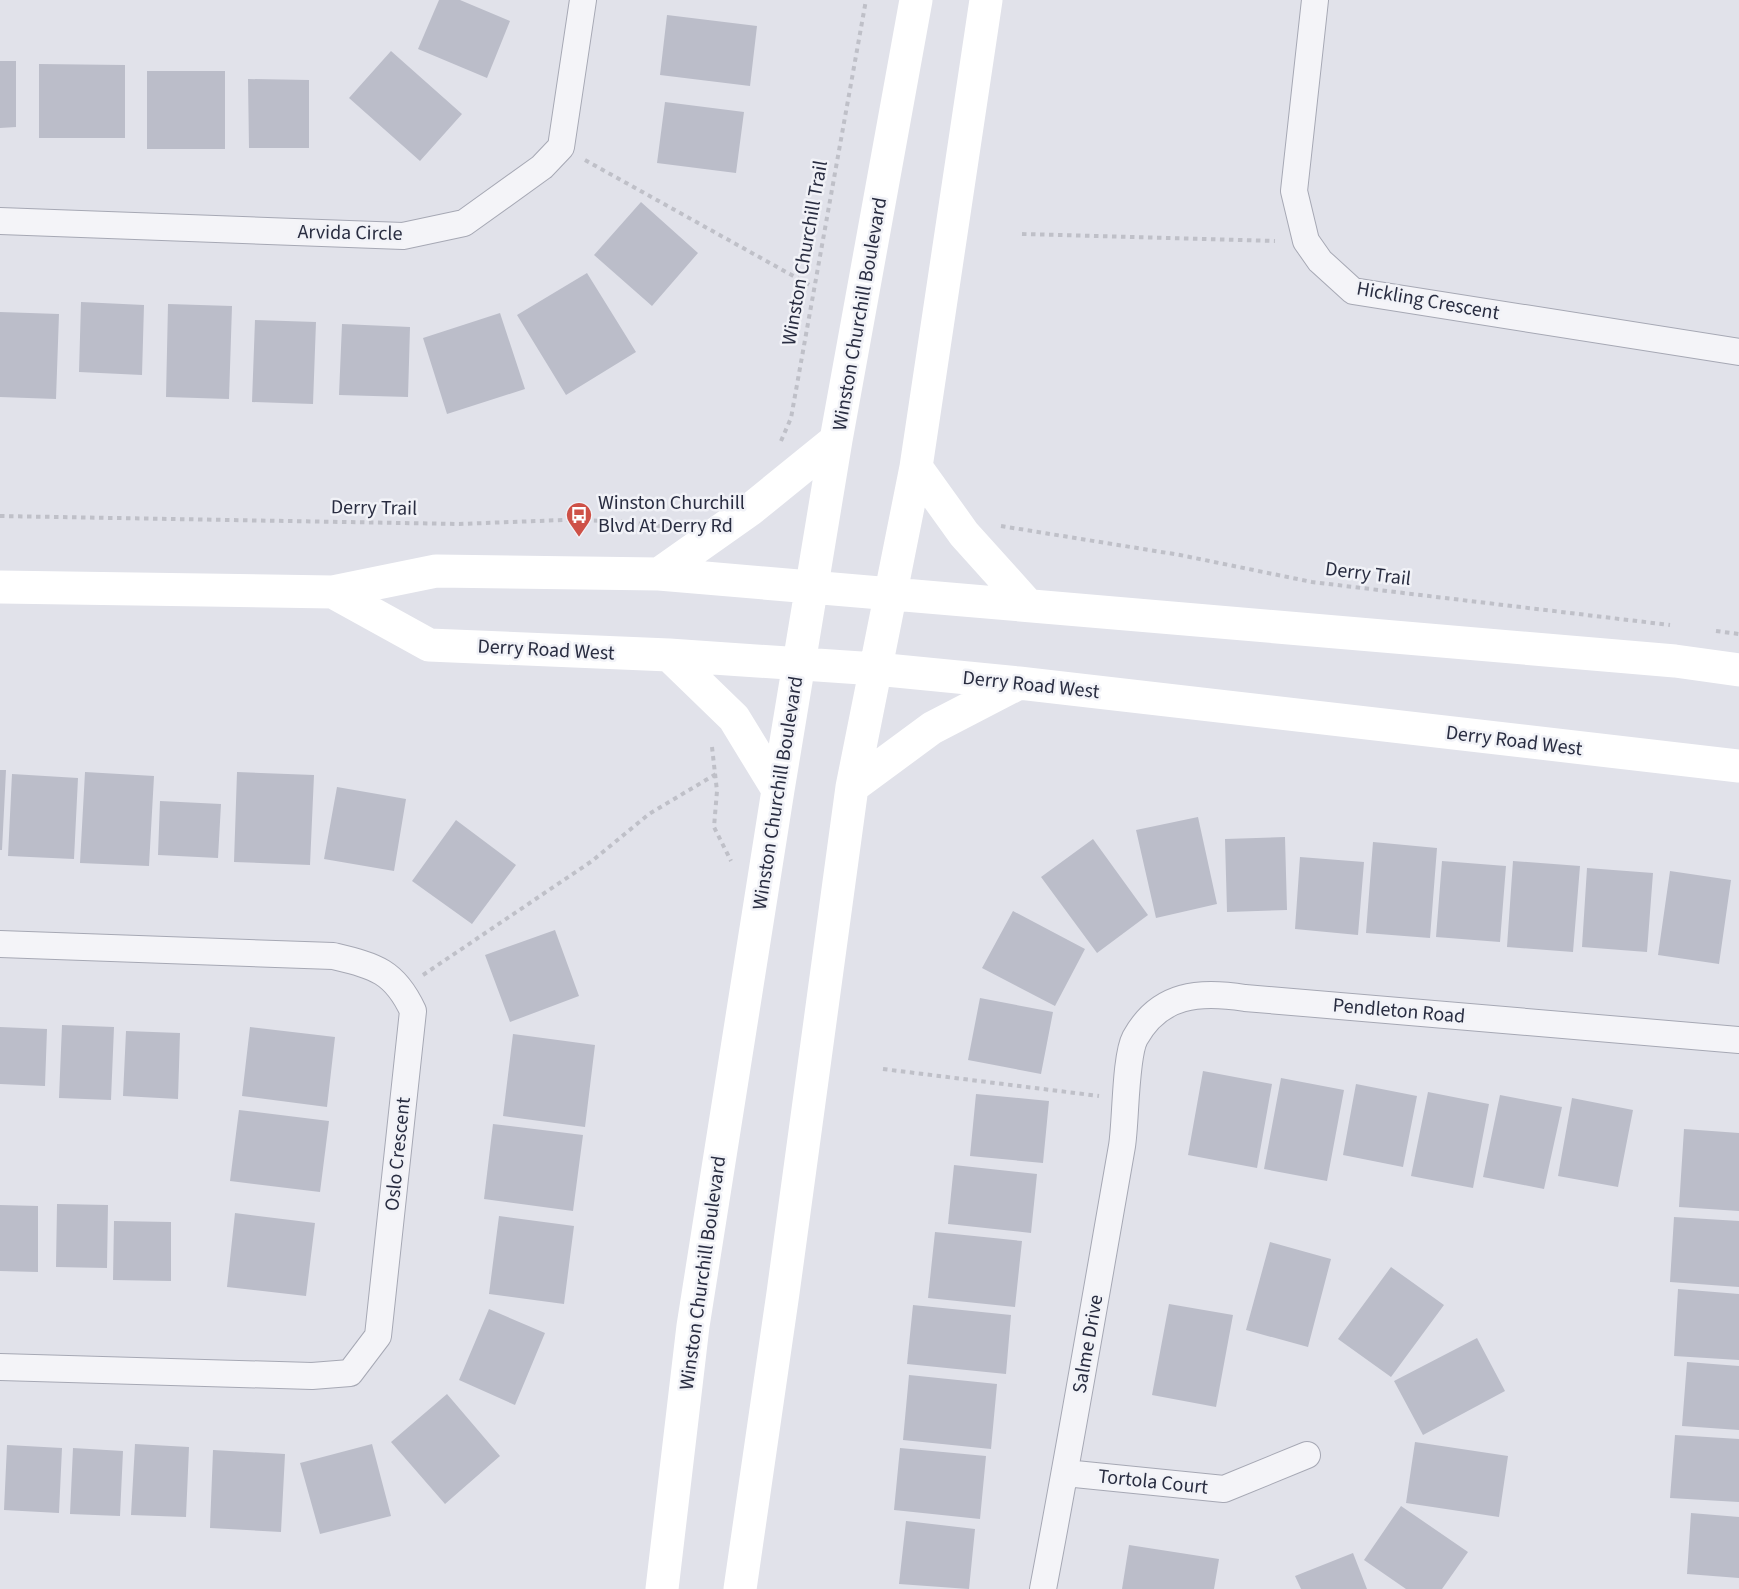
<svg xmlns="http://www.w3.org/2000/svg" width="1739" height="1589" font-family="'Source Sans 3',sans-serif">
<rect width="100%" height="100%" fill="#e1e2ea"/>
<path fill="#bbbdc9" d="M439,0H460L510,21L487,78L418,49Z
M667,15L757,26L750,86L660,75Z
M391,51L462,114L420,161L349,98Z
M0,61H16V127L0,128Z
M39,64L125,65V138H39Z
M147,71H225V149H147Z
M248,79L309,80V148H249Z
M665,102L744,112L736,173L657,163Z
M641,202L698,253L652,306L594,255Z
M587,273L636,352L566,395L517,315Z
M81,302L144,305L142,375L79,372Z
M168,304L232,306L229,399L166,397Z
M0,312L59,314L56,399L0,397Z
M500,313L525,389L447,414L423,338Z
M255,320L316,322L313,404L252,402Z
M342,324L410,327L408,397L339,395Z
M0,770H6L2,850H0Z
M85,772L154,776L149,866L80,863Z
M237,772L314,775L310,865L234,862Z
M12,774L78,778L74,859L8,856Z
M337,787L406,799L394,871L324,859Z
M160,801L221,804L218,858L158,855Z
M1198,817L1217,904L1156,918L1136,830Z
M456,820L516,865L472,924L412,881Z
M1285,837L1287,910L1227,912L1225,839Z
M1093,839L1148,915L1097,953L1041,877Z
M1373,842L1437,848L1430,938L1366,933Z
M1300,857L1364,862L1358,935L1295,929Z
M1442,861L1506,866L1500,942L1436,937Z
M1513,861L1580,866L1573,952L1507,947Z
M1587,868L1653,873L1647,952L1582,947Z
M1670,871L1731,880L1719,964L1658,955Z
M1013,911L1085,949L1055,1006L982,968Z
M555,930L579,996L510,1022L485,955Z
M980,998L1053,1012L1041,1074L968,1060Z
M62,1025L114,1027L111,1100L59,1098Z
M0,1027L47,1029L45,1086L0,1084Z
M250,1027L335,1037L327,1107L242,1096Z
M126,1031L180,1033L178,1099L123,1096Z
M513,1034L595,1045L585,1127L503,1116Z
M1203,1071L1272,1084L1257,1168L1188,1155Z
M1281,1078L1344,1090L1327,1181L1264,1169Z
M1356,1084L1417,1096L1403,1167L1343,1155Z
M1428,1092L1489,1104L1473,1188L1411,1176Z
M976,1094L1049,1101L1043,1163L970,1156Z
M1500,1095L1562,1107L1544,1189L1483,1177Z
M1572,1098L1633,1110L1618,1187L1558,1176Z
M239,1110L329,1121L320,1192L230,1181Z
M493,1124L583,1135L573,1211L484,1199Z
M1684,1129L1739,1133V1211L1679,1207Z
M954,1165L1037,1174L1031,1233L948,1224Z
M57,1204L108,1205L107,1268L56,1267Z
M0,1205L38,1206V1272L0,1271Z
M235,1213L315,1223L306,1296L227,1287Z
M499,1216L574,1226L564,1304L489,1294Z
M1674,1217L1739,1221V1287L1670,1282Z
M114,1221L171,1222V1281L113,1280Z
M935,1232L1022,1241L1015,1307L928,1298Z
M1270,1242L1331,1259L1308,1347L1246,1330Z
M1391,1267L1444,1305L1391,1377L1338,1339Z
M1678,1289L1739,1294V1360L1674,1356Z
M1169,1304L1233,1315L1216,1407L1152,1395Z
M913,1305L1011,1315L1006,1374L907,1364Z
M489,1309L545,1333L515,1405L459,1380Z
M1477,1338L1505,1391L1423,1435L1394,1381Z
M1687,1362L1739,1366V1430L1682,1426Z
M909,1375L997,1384L991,1449L903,1440Z
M447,1394L500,1456L445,1504L391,1442Z
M1675,1435L1739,1439V1502L1670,1498Z
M1415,1442L1508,1456L1499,1517L1406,1503Z
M135,1444L189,1447L186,1517L131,1515Z
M372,1444L391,1516L320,1534L300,1463Z
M7,1445L62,1448L59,1513L4,1510Z
M73,1448L123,1451L120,1516L70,1514Z
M900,1448L986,1456L980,1519L894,1510Z
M213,1450L285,1454L281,1532L210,1528Z
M1401,1506L1468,1552L1442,1589H1406L1364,1560Z
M1691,1513L1739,1517V1578L1687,1574Z
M906,1521L975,1529L969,1589L899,1584Z
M1129,1545L1219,1559L1214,1589H1122Z
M1353,1553L1367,1589H1301L1295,1576Z"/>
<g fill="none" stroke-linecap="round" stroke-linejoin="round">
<g stroke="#a6a8b4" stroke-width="28">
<path id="minor" d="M1315,0L1294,191L1306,241L1320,261L1353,291L1739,352
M0,221L403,236L464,223L542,167L561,147L583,0
M0,944L333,956C374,966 394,970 413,1011L378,1336L350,1373L312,1376L0,1367
M1065,1473L1224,1489L1307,1455
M1043,1589C1071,1442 1096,1294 1122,1146C1126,1121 1125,1057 1135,1038C1160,993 1200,991 1245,998L1739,1040"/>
</g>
<path stroke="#bfc0c8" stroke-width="4" stroke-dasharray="4.5 4.5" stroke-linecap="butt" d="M585,160L813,287
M1022,234L1275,241
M781,441L791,418L866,0
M0,516L459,524L563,520L618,521L668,527
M1001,526L1180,555L1312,582L1670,625
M1716,631L1739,634
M712,747L717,791L714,827L731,861
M423,975L592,861L649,814L716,774
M883,1069L1099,1096"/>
<use href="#minor" stroke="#f4f4f8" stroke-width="26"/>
<path stroke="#fff" stroke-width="33" d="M916,467L964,534L1027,604
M659,574L751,509L836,440
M0,587L333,592L436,571L659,574L1675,661L1739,670
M333,592L429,645L669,655L876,669L1019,683L1739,766
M669,655L734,718L778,790
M852,787L932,728L1019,683
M662,1589L693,1326L778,790L836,440L916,0
M740,1589L783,1293L852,787L916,467L986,0"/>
</g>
<defs>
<g id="bus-pin" transform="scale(1.35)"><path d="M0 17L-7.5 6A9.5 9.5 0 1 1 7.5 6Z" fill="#ce5147" stroke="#f1f2f7"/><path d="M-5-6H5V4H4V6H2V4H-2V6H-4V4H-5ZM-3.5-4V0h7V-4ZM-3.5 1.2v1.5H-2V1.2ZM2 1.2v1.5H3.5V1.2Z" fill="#fff"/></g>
</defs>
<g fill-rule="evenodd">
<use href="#bus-pin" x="579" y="515"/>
</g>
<g text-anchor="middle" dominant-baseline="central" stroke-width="5" stroke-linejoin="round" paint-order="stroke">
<g font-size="20" fill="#292d41" stroke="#f1f2f7">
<text transform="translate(350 233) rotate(1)">Arvida Circle</text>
<text transform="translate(805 253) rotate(-80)">Winston Churchill Trail</text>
<text transform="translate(1428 301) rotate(10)">Hickling Crescent</text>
<text transform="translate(860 314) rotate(-80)">Winston Churchill Boulevard</text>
<text transform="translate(374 508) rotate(1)">Derry Trail</text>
<text transform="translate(1368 574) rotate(7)">Derry Trail</text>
<text transform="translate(546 650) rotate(3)">Derry Road West</text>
<text transform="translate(1031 685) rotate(6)">Derry Road West</text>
<text transform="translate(1514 741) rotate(7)">Derry Road West</text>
<text transform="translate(778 793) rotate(-81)">Winston Churchill Boulevard</text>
<text transform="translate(1399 1011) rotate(5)">Pendleton Road</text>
<text transform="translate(398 1154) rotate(-84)">Oslo Crescent</text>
<text transform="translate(703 1273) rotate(-82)">Winston Churchill Boulevard</text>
<text transform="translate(1088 1344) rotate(-80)">Salme Drive</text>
<text transform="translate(1153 1482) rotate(6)">Tortola Court</text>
</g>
<g font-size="20" fill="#292d41" stroke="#f1f2f7" text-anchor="start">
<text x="598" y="503">Winston Churchill<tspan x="598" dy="23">Blvd At Derry Rd</tspan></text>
</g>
</g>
</svg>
